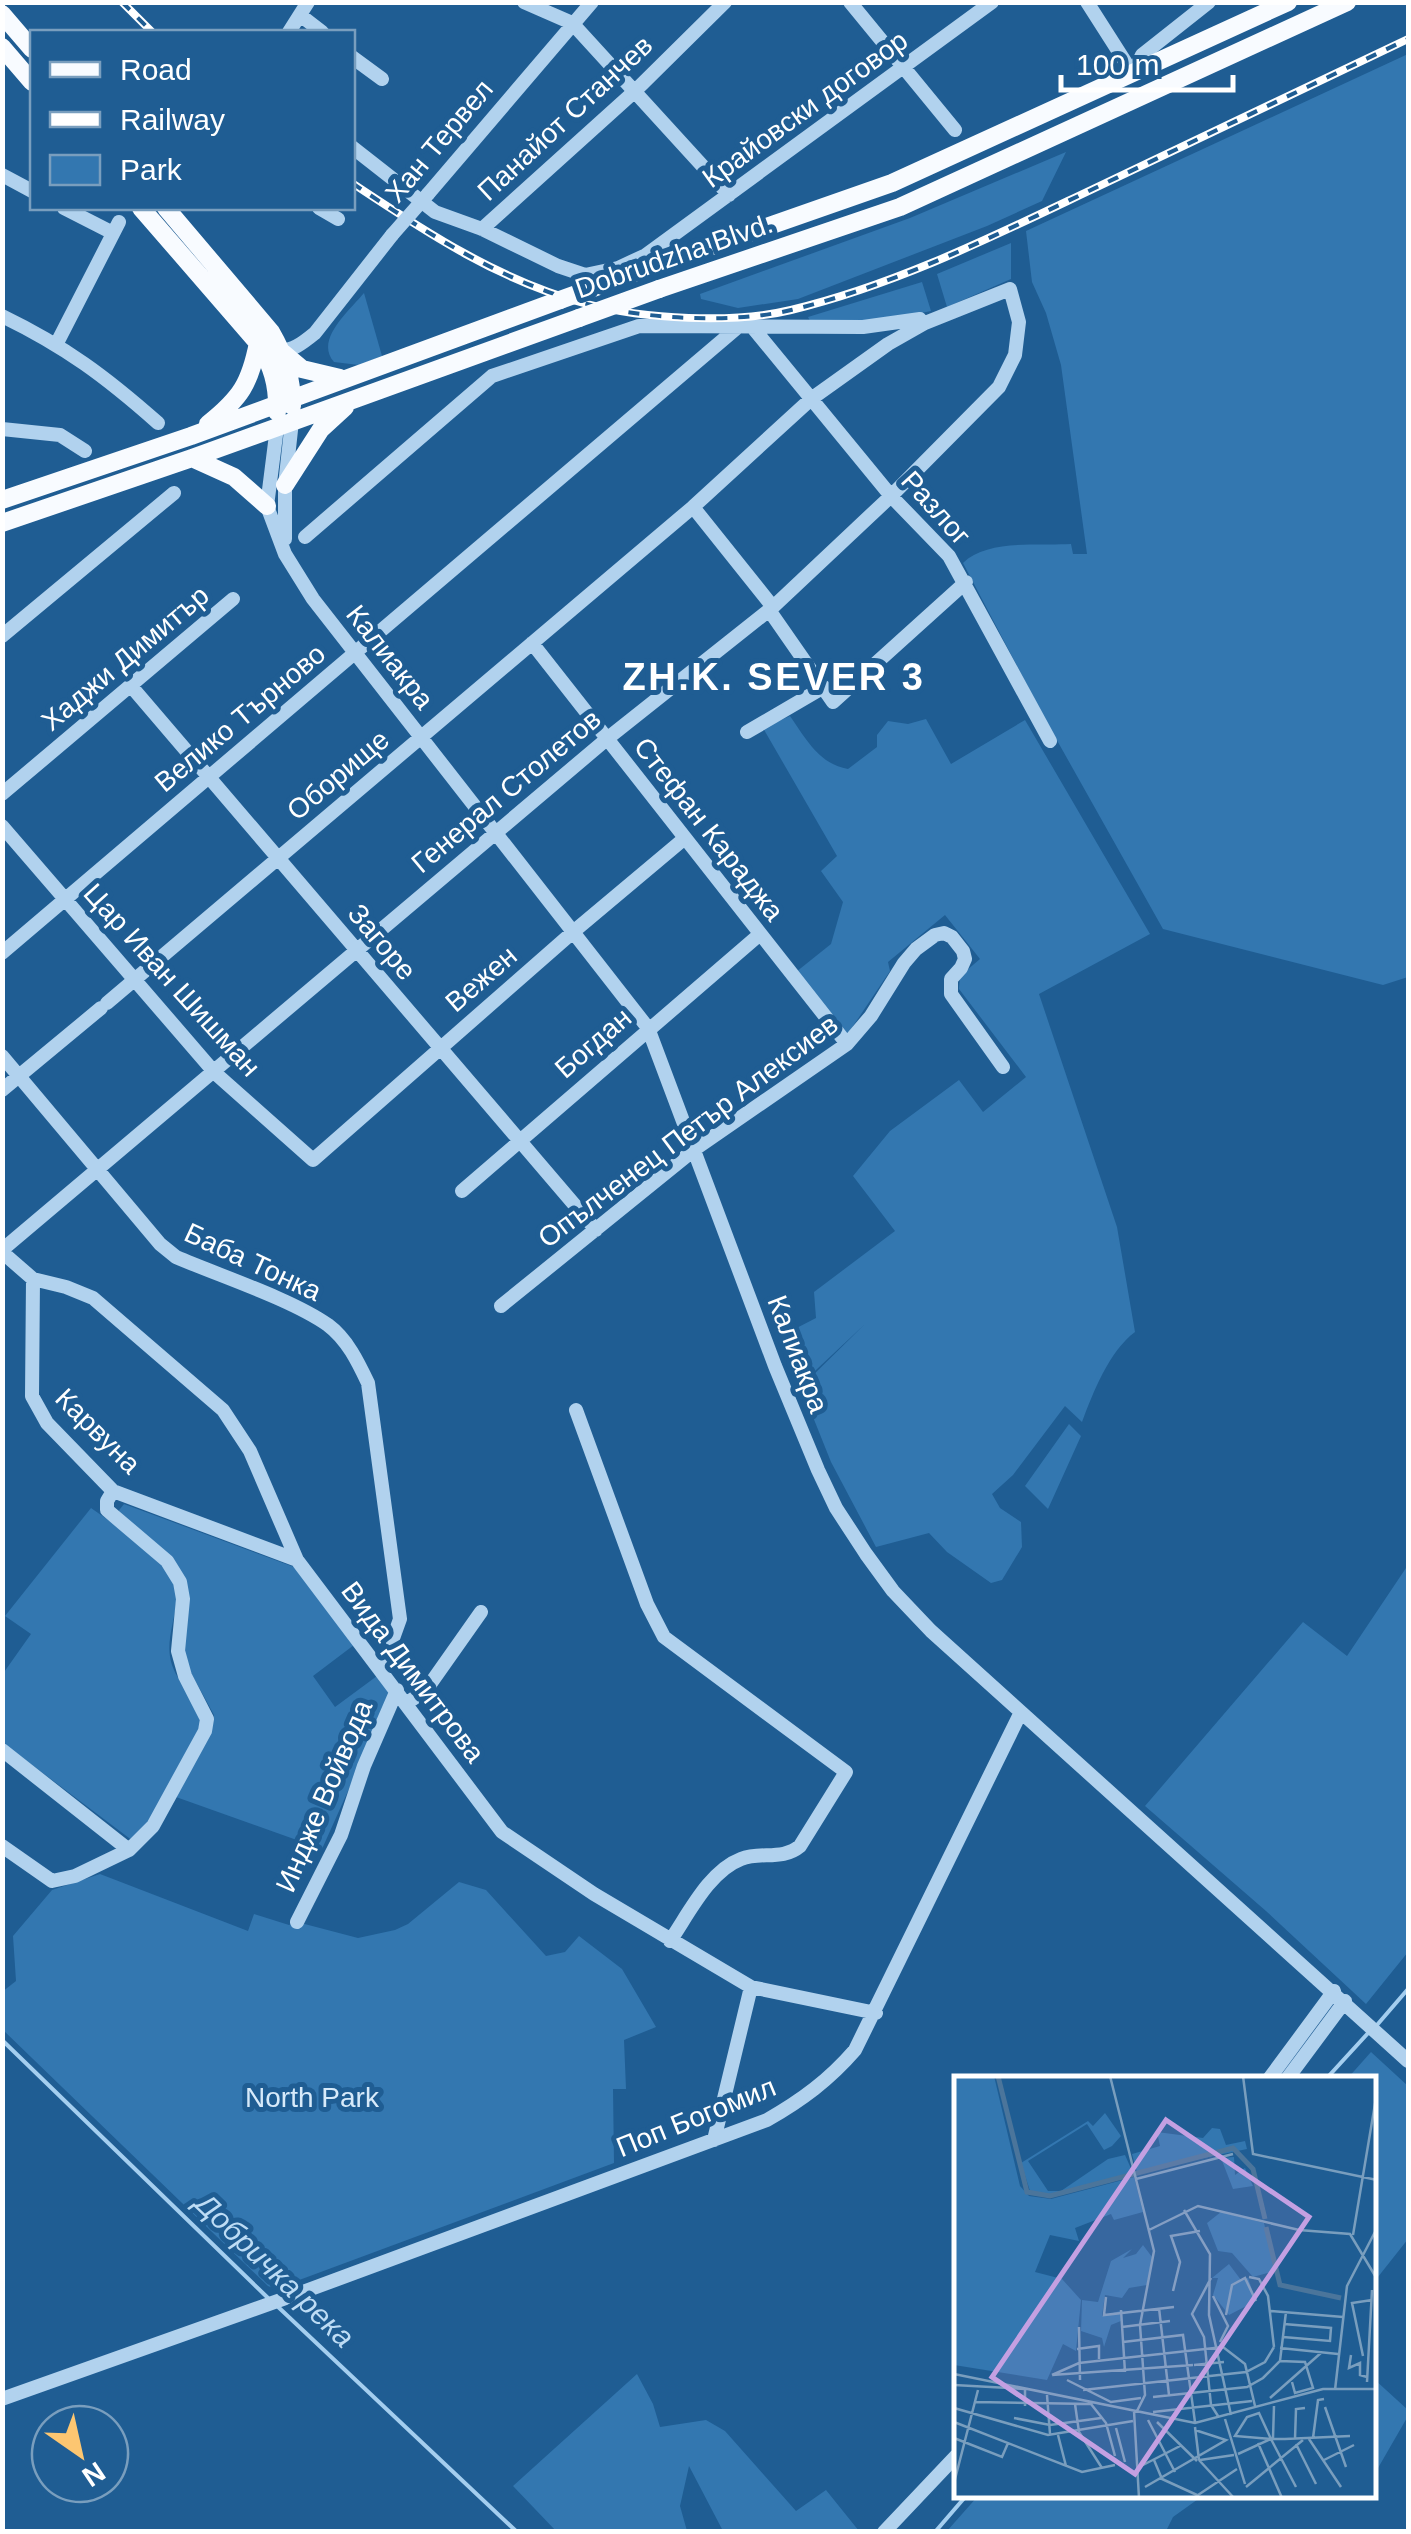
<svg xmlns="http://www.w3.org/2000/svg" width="1411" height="2534" font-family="Helvetica,sans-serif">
<rect width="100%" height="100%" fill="#1f5d93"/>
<path fill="#3377b0" d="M1408,54V977L1383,985L1163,929L1045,719L963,563C987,539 1039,546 1071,544L1073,554H1087L1061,365L1046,313L1032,282L1026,231Z
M1066,152L1042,201L987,226L798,299L738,308L701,299L700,294L910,218Z
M1011,243V279L947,307L937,274Z
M922,282L931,311L887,320L811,323L808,317Z
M364,293L382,356L359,365L334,362C314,340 350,310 364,293Z
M790,716C806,739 819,764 848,769L877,747V735L888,721L908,724L926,719L951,764L1025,720L1150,934L1039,994L1117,1227L1135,1332C1109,1351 1093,1393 1082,1422L1065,1406L1013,1475L992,1494L1000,1508L1021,1522L1022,1547L1002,1580L991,1583L947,1552L929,1533L876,1547L831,1462L801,1387L865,1324L800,1385L783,1335L816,1318L814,1292L895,1231L853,1176L890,1131L959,1080L983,1112L1026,1077L959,989L960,976L980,959L945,915L888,962L890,971L849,1032L845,1034L796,972L831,944L843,902L821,871L837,856L763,728Z
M1069,1424L1081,1436L1048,1509L1025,1486Z
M124,1504L294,1567L354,1645L313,1676L335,1707L377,1676L391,1695L322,1849L176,1797L213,1725L214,1715L184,1660V1577L116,1514Z
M91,1508C122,1531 180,1558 176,1603C174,1624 165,1644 172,1665C180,1688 202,1702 200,1728L143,1832L133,1841L3,1743L2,1675L31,1634L5,1616Z
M1408,1565V1952L1366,2004L1266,1911L1145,1806L1303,1622L1347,1656Z
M100,1874L248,1931L254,1914L289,1925L297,1922L358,1938L395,1930L408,1924L459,1882L486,1890L546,1956L565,1952L579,1936L622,1969L656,2027L624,2040L626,2089H613L614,2163L275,2289L268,2286L3,2030L2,1992L16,1981L13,1936L52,1890Z
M1371,2052L1408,2086V2239L1374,2282V2079H1347Z
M637,2374L653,2404L660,2427L706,2420L725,2431L796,2511L826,2490L859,2531H723L689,2466L680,2506L687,2531H556L513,2486Z
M1374,2379L1408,2410V2416L1374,2475Z
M978,2496H1201V2497L1173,2517L1166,2531H947Z"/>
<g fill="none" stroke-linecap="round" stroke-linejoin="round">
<path stroke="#a4ceef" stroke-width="4" d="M1377,2025L1408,1989
M2,2040L268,2298
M1326,2079L1370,2031
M275,2304L517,2532
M935,2532L966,2496"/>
<path stroke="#b1d2ee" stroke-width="14" d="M524,2L572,23L729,195
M850,2L955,130
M1087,2L1133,74
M300,15L322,32
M289,32L308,2
M352,57L382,79
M1133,74L1142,55L1209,2
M352,147L435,212L482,229L558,266L585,275L618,268L646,255L992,2
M2,175L32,191
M428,194L592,2
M64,208L113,233
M319,208L338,219
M482,229L635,91L725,2
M2,316C66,347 106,377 158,423
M754,329L891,496L949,556L1050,741
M57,343L119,222
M276,350C291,353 304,342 315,333L392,235
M277,427L267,506L285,554L313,599L648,1028L775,1366L818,1470L836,1508L866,1554L893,1591L931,1631L1408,2061
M2,429L60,435L85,451
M693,507L773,607
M305,537L492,376L639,326L863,327L920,319
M285,539V485L292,421
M769,610L833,702L966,582
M2,636L174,493
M532,643L847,1044
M131,686L596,1230
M747,732L824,687
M2,794L233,599
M2,826L215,1073L313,1160L573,932L685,838
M2,953L738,327
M2,1056L160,1244L176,1257C220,1276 291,1299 328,1325C347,1339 358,1362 368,1383L400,1619L382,1669
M2,1090L101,1008
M462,1191L759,935
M2,1250L608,738L773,607L891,496L999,387L1015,355L1019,322L1010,289L925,323L888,344L811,399L693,507L107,1003
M2,1252L33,1279L66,1287L93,1298L223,1410L250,1451L297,1560L502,1832L594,1894L751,1987L876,2013
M33,1279L32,1396L47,1423L113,1491L297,1560
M501,1306L695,1149L847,1044L871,1016L904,963L916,949L935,935L944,933L952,937L963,951L965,959L961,968L951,979V994L1003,1067
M576,1410L647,1604L664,1637L846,1772L800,1846C782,1861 761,1851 741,1859C709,1871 688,1915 670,1941
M407,1703L426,1690L481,1612
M2,1750L129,1850L153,1826L205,1731L207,1719L185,1676L178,1651L183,1599L180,1582L167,1561L107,1510V1501L113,1491
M2,1846L52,1881L75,1876L129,1850
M297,1922L341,1835L364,1766L397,1690
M1269,2079L1334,1991
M1287,2079L1345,2001
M714,2140L751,1987
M2,2399L300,2293L767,2120C802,2100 829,2080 855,2050L1020,1714
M884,2532L956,2456"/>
<path stroke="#f8fbff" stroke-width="18" d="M2,14L32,49
M2,47L32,82
M141,208L258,343C272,365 278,385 277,412
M166,208L271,332C285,356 292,378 292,406
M643,270L892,183L1288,2
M659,289L900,207L1347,2
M283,353L302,369L340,378
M208,424C241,398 250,383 258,343
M192,458L234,477L267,506
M285,485L321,429L345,407
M2,500L191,436L560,300
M2,523L192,458L579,318"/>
<g stroke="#fff" stroke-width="8">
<path id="rail" d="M122,2L152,32
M352,183C427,233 500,281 587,304C644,319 733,324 791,310C896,285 996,235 1093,189C1198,139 1303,89 1408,39"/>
</g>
<use href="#rail" stroke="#1f5d93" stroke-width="4" stroke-dasharray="11" stroke-linecap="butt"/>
<path stroke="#b1d2ee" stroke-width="14" d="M392,235L428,194"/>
<path stroke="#f8fbff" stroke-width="18" d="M560,300L643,270
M579,318L659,289"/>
</g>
<g text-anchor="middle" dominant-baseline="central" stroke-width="10" stroke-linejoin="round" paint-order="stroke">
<g font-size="28" fill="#fff" stroke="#1f5d93">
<text transform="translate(805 109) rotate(-36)">Крайовски договор</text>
<text transform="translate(565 118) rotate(-43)">Панайот Станчев</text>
<text transform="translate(439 141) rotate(-50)">Хан Тервел</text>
<text transform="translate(674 256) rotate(-19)">Dobrudzha Blvd.</text>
<text transform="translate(936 508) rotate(48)">Разлог</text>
<text transform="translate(390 657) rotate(52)">Калиакра</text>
<text transform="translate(125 658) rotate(-40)">Хаджи Димитър</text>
<text transform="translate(240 718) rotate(-40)">Велико Търново</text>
<text transform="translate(338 775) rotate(-40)">Оборище</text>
<text transform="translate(506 791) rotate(-40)">Генерал Столетов</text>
<text transform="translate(709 829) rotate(52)">Стефан Караджа</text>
<text transform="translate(382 942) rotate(50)">Загоре</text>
<text transform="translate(481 979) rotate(-41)">Вежен</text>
<text transform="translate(172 980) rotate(48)">Цар Иван Шишман</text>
<text transform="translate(593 1043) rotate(-41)">Богдан</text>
<text transform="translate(688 1131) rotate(-37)">Опълченец Петър Алексиев</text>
<text transform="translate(253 1262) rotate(25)">Баба Тонка</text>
<text transform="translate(798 1354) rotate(69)">Калиакра</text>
<text transform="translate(98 1431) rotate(45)">Карвуна</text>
<text transform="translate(413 1672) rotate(53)">Вида Димитрова</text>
<text transform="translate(324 1796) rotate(-67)">Индже Войвода</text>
<text transform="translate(696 2117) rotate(-22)">Поп Богомил</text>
</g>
<g font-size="28" fill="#d7eafa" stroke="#1f5d93">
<text x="312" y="2097">North Park</text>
</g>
<g font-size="30" font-style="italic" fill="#bddcf5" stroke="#1f5d93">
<text transform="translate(275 2270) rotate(44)">Добричка река</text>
</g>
<g font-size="38" font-weight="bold" letter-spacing="2.5" fill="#fff" stroke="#1f5d93">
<text x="774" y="677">ZH.K. SEVER 3</text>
</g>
</g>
<g transform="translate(954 2076)">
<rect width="422" height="422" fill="#1f5d93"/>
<path d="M0,0H40L66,110L75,120L97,123L180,101L189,136L160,144L157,138L121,152L125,165L96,159L81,196L108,203L127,224L122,275L109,268L93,304L0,289ZM151,37L167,60L158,70L150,74L133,48L74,85L94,115H107L154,83L171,79L179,97L95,119L76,115L67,87L134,45L139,50ZM258,52L266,53L272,69L291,65L293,73L183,96L178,78L206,70L203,56L249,62ZM280,81L281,99L291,92L299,110L279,113L267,82ZM267,136L310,147L321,195L299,201L278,177L264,175L253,147ZM189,169L198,181L193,209L175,212L168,222L151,219L148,240L166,235L167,245L157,249L150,271L148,262L127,255L128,224L144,226L157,185L178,173L169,182L182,178ZM275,188L287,204L294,202L302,225L275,239L259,219L264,202H258Z" fill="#3377b0"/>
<path fill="none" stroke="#4b759b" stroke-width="5" d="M44,0L73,116L96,120L279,72L299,93L311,143M312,151L326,209L387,222"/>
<path fill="none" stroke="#799ebe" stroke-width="2.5" d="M156,0L200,175L186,249L191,319L183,335M289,0L299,78L423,104M182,103L279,78M230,134L256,178L255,239L277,339M195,154L244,130L345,154L396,158L423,203M399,159L423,16M295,201L305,203L314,220L320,271M257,202L238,238L250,261L257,329L264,340M219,215L226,186L217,160L246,155M259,220L274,250L266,266M152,221L150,239L220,231M205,232L215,319M167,234L171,296M317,235L389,241M272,239L278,209L291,202L302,225M125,251L126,304M168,251L216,245M329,261L376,265L377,252L330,248M169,266L229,259L241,346M326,272L384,278M123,273L145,270V283M397,279L395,292L406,287V299L413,301M409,280L398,227L418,224M326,285L351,286L359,312L341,317L338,306M240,289L270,286M0,298L241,347L369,313H423M98,299L125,287L269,271L291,288L301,330M98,299L239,289M113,304L157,326L187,322M413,306L418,214M0,309L71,313V330M129,314L292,296L311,286L320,271M381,314L393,210L423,152M93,319L96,358M199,321L293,311L309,302L326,285L332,236M316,322L368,276M21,326L137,328L152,347L161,380M121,328L125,356L148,392M371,331L392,391M0,332L94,359L179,345M180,335L185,422M199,336L298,325M60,342L96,349L147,342M271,343L291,408M194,344L221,396M0,346L128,396L161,389M203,346L243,385M241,351L245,384M162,352L171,386M104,359L112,390M0,362L48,381L54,367M359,362L364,324L370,323M341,363L342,333L351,332M355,363L387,411M304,367L328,422M342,368L362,408M284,378L319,362L320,330M200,384L208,403L243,419M245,384L280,422M246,384L280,379M370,384L400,369M189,389L228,369M0,407L24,314M191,411L272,364L241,354M292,411L349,364M342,411L318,365L317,363L305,337L293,341L281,360L317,363H331L396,360M241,421L283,393"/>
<path fill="#c4a0e2" fill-opacity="0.15" stroke="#c4a0e2" stroke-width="5" d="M212,44L355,141L181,398L38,301Z"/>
<rect width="422" height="422" fill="none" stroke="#fff" stroke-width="5"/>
</g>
<rect width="1411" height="2534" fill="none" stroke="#ffffff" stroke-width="10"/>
<rect x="30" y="30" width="325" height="180" fill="#1f5d93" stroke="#799ebe" stroke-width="2.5"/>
<rect x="50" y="62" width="50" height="15" fill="#f8fbff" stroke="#799ebe" stroke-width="2.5"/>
<text x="120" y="80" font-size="30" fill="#ffffff">Road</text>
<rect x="50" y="112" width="50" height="15" fill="#ffffff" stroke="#799ebe" stroke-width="2.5"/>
<text x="120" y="130" font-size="30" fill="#ffffff">Railway</text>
<rect x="50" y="155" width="50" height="30" fill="#3377b0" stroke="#799ebe" stroke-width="2.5"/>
<text x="120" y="180" font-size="30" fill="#ffffff">Park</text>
<g transform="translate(80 2454) rotate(146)"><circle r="48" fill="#1f5d93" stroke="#799ebe" stroke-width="2.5"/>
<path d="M0-8L18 38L0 25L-18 38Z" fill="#fcc671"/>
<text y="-15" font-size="28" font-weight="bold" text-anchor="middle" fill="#ffffff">N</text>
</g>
<path d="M1061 75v15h172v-15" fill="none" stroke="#ffffff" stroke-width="5"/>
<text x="1076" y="75" font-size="30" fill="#ffffff" stroke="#1f5d93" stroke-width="8" paint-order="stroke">100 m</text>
</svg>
